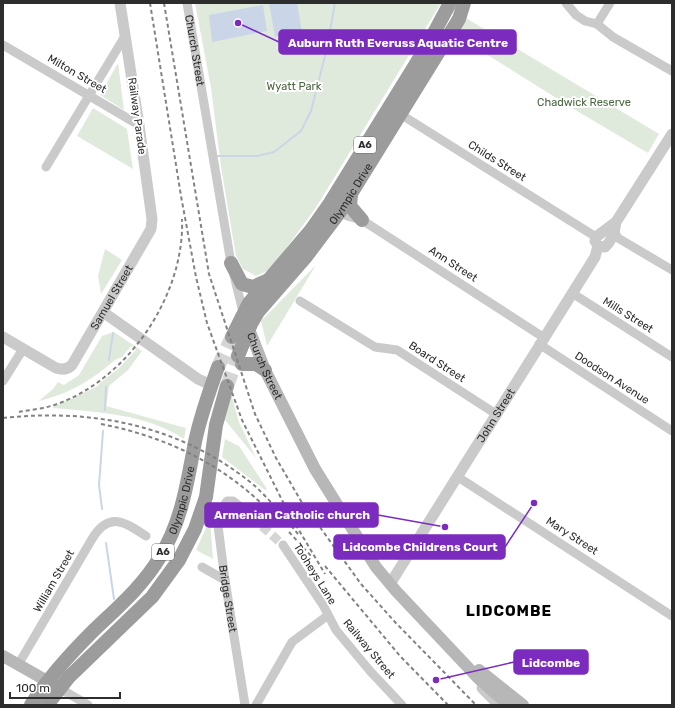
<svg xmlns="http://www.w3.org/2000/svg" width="675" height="708" font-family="Rubik,sans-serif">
<rect width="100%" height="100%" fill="#fff"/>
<path fill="#e0eadc" d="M195,3H441L315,209L271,269L256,276L243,269L236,256L221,167L211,88Z
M466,18L659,134L648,153L577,111L456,35Z
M118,63L124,110L100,95Z
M93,108L127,129L133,169L77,136Z
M105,249L122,260L101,294L98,276Z
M316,265L267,346L261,321Z
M114,332L142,351L128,370L109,386L106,406L186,428L184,439C147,414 97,412 53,408V407L98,386L100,383L118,369L136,350L131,346L122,357L115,360C90,381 71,393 39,401L53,389L58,382L64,385L79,375L102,336Z
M231,394L239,422L256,458L225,420Z
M225,439L239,446L267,489L265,490L222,457Z
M210,519L213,559L196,550Z"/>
<path fill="#cad5e8" d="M269,3H297L302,32L275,37Z
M263,5L267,31L212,42L209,15Z"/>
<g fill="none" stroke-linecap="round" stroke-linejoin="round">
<path stroke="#cad5e8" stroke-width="2" d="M216,156H257L274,152L301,131L311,111L326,52L335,3
M109,360L113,333
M105,410L106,387
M102,509L99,485L103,431
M106,543L114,599"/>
<path stroke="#d5d5d5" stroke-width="9" stroke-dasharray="9 4.5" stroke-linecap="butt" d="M242,508L283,545"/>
<path stroke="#d5d5d5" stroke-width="14" stroke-dasharray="14 7" stroke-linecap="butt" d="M218,367L232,337
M227,386L238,356"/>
<g stroke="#cacaca" stroke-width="9">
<path id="s1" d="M187,3L231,263L243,312"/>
<path d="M566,3L576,15L585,21L597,24L613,37L672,71"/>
<path d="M597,24L610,3"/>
<path d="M3,45L139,125"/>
<path d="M397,112L596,237"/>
<path d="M46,167L125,36"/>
<path d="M347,216L362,220L543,337"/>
<path d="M615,233L618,238L672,270"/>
<path d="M572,293L672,357"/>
<path d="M300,301L375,347L397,350L496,414"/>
<path d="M539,344L672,431"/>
<path d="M3,381L23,349"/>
<path d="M458,477L672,616"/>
<path id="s2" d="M242,508L233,501H227L220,511L218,526L225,580L245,705"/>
<path d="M283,545L323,605L336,630L370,671L402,705"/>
<path d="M202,567L225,580"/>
<path d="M18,665L92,539C109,511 125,522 146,536"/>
<path d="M59,688L88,705"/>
<path d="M256,705L292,642L327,616"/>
</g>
<g stroke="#cacaca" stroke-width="11">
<path d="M616,222C615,231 612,241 605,247L598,246L595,241L596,237L616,222L672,134"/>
<path d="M103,312L198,379L211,385"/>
<path id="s3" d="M3,337L56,368C62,370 67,370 72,365L151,229L152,219L139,125L120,3"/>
<path id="s4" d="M390,584L595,257L598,246"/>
<path d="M482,688L499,705"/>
</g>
<g stroke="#b7b7b7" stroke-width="12">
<path id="s5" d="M249,329L265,370L315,469L376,567L396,591L478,678L503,700L512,705"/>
<path d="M3,656L56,686"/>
<path d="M479,670L523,705"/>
</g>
<g stroke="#9c9c9c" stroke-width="14">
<path d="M351,194L350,206L362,220"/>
<path d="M231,263L242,284L253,287L266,281"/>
<path d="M232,337L249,303L311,230L330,203L427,46L450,3"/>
<path id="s6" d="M238,356L251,324L258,312L305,258L339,213L459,19L464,3"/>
<path d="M242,364H256L265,370"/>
<path id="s7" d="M31,705C48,678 70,654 93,631C117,608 142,587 160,557C182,521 187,483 195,442C200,417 209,392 218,367"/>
<path d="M47,705L69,677L152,597L179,560L195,529L206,497L216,425L227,386"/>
</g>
<path stroke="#828282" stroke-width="2" stroke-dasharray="4 3" stroke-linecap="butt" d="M150,3L181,196L196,277L207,323L242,420L287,510L325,574
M164,3L209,274L255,414L276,458L301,501L361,584L395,622L476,705
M19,412C29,410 41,409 51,406C126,383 185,296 182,219
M3,418C94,408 183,426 255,486C270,500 285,518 298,534
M101,424C168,437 227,466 274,516
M289,532L312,557
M325,566L400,656L448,705"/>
</g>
<g text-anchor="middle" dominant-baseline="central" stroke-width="4" stroke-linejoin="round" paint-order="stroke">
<g fill="#fff" stroke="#6c6c6c" stroke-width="1">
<rect x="354" y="137" width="22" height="16" rx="3"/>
<rect x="152" y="544" width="22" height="16" rx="3"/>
</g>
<g font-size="10" font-weight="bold" fill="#2d2d2d">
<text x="365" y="145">A6</text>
<text x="163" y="552">A6</text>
</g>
<g font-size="11" fill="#2d2d2d" stroke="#fff">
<text stroke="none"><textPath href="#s1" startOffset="48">Church Street</textPath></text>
<text transform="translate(77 74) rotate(30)">Milton Street</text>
<text transform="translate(137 116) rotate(82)">Railway Parade</text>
<text transform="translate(497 161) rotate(32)">Childs Street</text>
<text stroke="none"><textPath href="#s6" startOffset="199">Olympic Drive</textPath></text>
<text transform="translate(453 264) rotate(33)">Ann Street</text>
<text stroke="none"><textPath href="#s3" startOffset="157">Samuel Street</textPath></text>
<text transform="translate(628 315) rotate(32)">Mills Street</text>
<text transform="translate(437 362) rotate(33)">Board Street</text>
<text stroke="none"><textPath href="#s5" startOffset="40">Church Street</textPath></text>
<text transform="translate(612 378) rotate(33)">Doodson Avenue</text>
<text stroke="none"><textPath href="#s4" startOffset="199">John Street</textPath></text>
<text stroke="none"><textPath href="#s7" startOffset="258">Olympic Drive</textPath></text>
<text transform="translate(572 536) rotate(33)">Mary Street</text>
<text transform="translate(315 574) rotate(58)">Tooheys Lane</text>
<text transform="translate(54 581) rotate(-60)">William Street</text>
<text stroke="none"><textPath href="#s2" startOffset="118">Bridge Street</textPath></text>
<text transform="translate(369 649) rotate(50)">Railway Street</text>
</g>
<g font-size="11" fill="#48653f" stroke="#fff">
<text x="294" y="86">Wyatt Park</text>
<text x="584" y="102">Chadwick Reserve</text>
</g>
<g font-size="15" font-weight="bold" letter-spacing="1" fill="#000" stroke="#fff">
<text x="509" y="611">LIDCOMBE</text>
</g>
</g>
<path fill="none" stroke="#7b2cbf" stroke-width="1.5" d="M238 23L279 42M445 527L378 515M534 503L505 547M436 680L514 662"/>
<g fill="#7b2cbf" stroke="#fff" stroke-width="1.5">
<circle cx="238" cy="23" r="4"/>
<circle cx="445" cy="527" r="4"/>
<circle cx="534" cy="503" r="4"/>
<circle cx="436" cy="680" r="4"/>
</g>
<g fill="#7b2cbf" stroke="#7b2cbf" stroke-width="1.5">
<rect x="279" y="30" width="237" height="24" rx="4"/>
<rect x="205" y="503" width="173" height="24" rx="4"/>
<rect x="334" y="535" width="171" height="24" rx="4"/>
<rect x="514" y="650" width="74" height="24" rx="4"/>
</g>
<g font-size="12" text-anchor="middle" font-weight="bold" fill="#fff">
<text x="398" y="47">Auburn Ruth Everuss Aquatic Centre</text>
<text x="292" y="519">Armenian Catholic church</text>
<text x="420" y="551">Lidcombe Childrens Court</text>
<text x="551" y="667">Lidcombe</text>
</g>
<rect width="675" height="708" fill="none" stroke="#2d2d2d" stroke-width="8"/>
<path d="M10 692v6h110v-6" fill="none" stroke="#2d2d2d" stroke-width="2"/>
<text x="16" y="692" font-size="12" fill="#2d2d2d" stroke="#ffffff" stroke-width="3" paint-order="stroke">100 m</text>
</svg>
